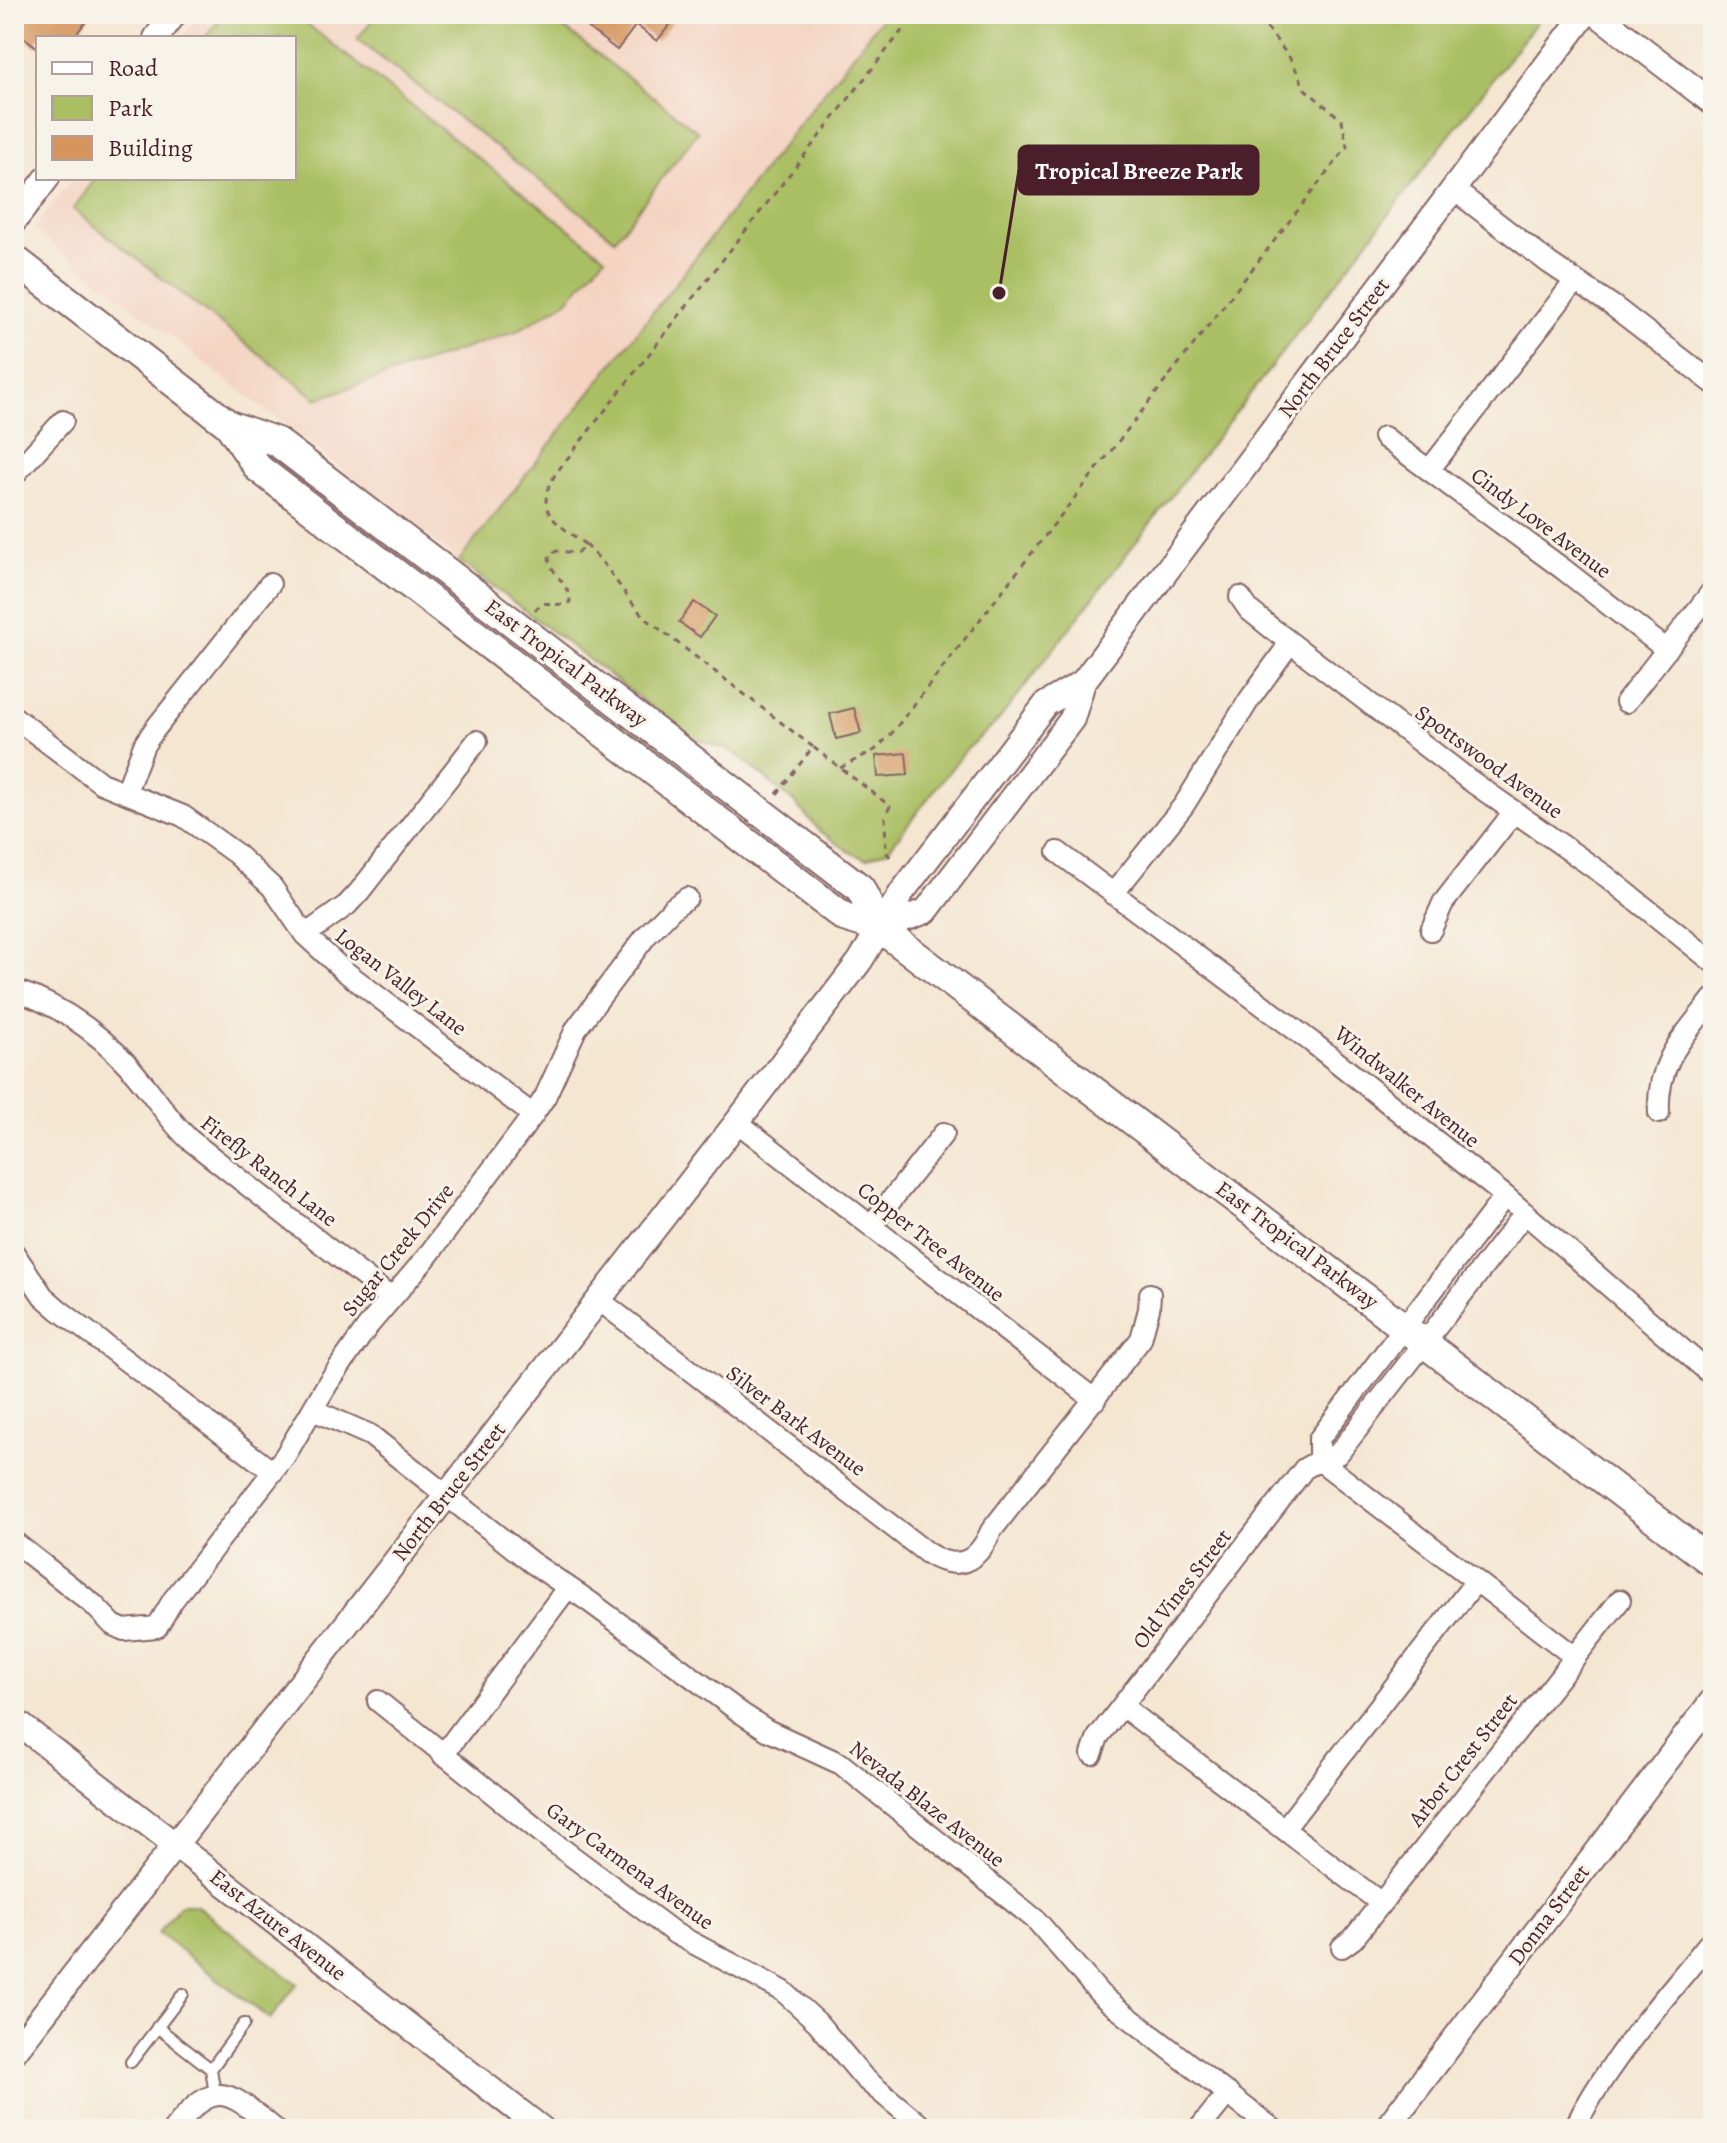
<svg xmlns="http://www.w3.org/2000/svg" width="1727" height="2143" font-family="Alegreya,serif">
<rect width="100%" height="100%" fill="#f7f3e8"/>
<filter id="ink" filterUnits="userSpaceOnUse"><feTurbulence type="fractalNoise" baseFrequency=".0125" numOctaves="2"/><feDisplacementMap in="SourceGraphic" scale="16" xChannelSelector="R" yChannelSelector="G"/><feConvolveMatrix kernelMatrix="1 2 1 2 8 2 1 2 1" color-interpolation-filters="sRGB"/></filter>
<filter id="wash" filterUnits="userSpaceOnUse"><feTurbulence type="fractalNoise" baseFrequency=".006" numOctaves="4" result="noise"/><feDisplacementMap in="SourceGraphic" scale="32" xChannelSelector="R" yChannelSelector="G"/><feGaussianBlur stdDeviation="1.8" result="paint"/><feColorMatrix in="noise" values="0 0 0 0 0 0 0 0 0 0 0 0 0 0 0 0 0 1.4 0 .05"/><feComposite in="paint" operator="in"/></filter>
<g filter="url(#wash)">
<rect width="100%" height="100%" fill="#f4e6d1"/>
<path fill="#f4d3c1" d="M201,14H885L459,561L33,229L73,178H294V38H182Z"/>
<path fill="#aabf63" stroke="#7a6f47" stroke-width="2" d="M224,14H294L605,257L567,301L517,331L317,399L73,209L96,178H294V38H205Z
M377,14H546L698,132L615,239L357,39Z
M885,14H1543L998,721L965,751L888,850L866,859L848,851L820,831L794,802L734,752L691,737L459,561Z
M180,1905H196L297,1984L270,2019L158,1933Z"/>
<g id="blocks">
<path fill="#d5955d" d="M14,14H92L73,38H38V48L14,30Z
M570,14H678L657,41L636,25L617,50Z
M694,602L715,616L700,637L679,622Z
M854,708L861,733L836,739L830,714Z
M906,753L908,775L878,777L876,756Z"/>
</g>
</g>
<g filter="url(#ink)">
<use href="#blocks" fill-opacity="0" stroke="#866565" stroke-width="2"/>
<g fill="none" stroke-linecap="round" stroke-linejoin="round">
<g stroke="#866565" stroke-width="14">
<path id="service" d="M157,2027L211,2069
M131,2062L183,1994
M215,2094L211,2069L244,2024"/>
</g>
<g stroke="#866565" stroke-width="24">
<path id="minor" d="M1453,189L1549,263L1613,306L1713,383
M1384,437L1563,569L1667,650
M1430,469L1575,281
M14,475L63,421
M1240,597L1249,610L1270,627L1468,779L1607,877L1713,962
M1626,702L1713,590
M14,717L101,783L183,816L235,853L272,887L305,935L343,970L533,1115
M126,792L144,745L155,729L270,584
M1058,852L1313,1043L1505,1196L1713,1376
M1113,894L1184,805L1249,700L1290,643
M1431,930L1443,903L1514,812
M305,935L347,905L359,892L477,741
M14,990C64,1006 111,1041 143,1083C159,1102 171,1123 190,1140L391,1298
M1659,1113C1656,1062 1684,1036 1713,999
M737,1122L1095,1400
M871,1226L944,1133
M14,1253L43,1296L59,1310L273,1472
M599,1300L927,1553C957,1572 977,1563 991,1531L1141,1339L1149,1309L1150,1294
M313,1410L370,1435L531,1562L590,1602L741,1713L767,1730L841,1764L1036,1920L1100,1994L1118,2009L1273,2129
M1319,1460V1439L1505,1196
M1319,1460L1575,1657
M14,1542L94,1605L113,1625L124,1630L157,1627L173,1600L285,1456L328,1383L368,1326L426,1258L533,1115L545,1097L576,1029L646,936L674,907L687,898
M378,1701L553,1842L676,1934L783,1991L817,2022L864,2078L925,2129
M1122,1706L1381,1903
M1092,1754L1098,1737L1304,1469L1319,1460L1338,1454L1525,1213
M443,1755L568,1587
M1285,1828L1476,1581
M1342,1947L1353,1939L1620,1600
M174,2129C216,2076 229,2092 275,2129
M1199,2129L1228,2093
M1574,2129C1608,2059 1665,1999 1713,1938"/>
</g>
<g stroke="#866565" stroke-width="28">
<path id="tertiary" d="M1597,14L1713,103
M156,38L174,14
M14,221L47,178
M880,928L926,911L1072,719L1083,682L1585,14
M14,1720L542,2129
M14,2052L737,1122L860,961L902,892L1046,704L1083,682
M1386,2129L1713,1700"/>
</g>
<g stroke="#866565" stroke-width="32">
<path id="secondary" d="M14,259L229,425L258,468L844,917L880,928L1713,1563
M229,425L277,442L860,888L880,928"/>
</g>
<path stroke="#866565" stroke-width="3" stroke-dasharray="6 6" stroke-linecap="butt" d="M586,545C555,521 532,513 556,473L915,14
M535,610L542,603L564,605L570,602C570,583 548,573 549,555L556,551L577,553L586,545C609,566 623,594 644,617L813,747
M840,768L875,750L892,733L1347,147L1342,120L1305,89L1292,61L1268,29L1248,18L1227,14
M777,794L813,747L890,806L885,817L886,852L890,857"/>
<use href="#service" stroke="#fff" stroke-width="10"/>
<use href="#minor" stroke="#fff" stroke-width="20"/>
<use href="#tertiary" stroke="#fff" stroke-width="24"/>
<use href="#secondary" stroke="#fff" stroke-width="28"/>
</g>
</g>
<g text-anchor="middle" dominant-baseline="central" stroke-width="6" stroke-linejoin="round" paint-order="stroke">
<g font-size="22" fill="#4a1f2b" stroke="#f7f3e8">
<text transform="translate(1334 348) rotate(-53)">North Bruce Street</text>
<text transform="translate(1541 523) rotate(37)">Cindy Love Avenue</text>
<text transform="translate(566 663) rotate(37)">East Tropical Parkway</text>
<text transform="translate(1489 762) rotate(36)">Spottswood Avenue</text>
<text transform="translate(401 982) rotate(38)">Logan Valley Lane</text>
<text transform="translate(1407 1087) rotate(39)">Windwalker Avenue</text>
<text transform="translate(269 1171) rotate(38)">Firefly Ranch Lane</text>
<text transform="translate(931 1242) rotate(38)">Copper Tree Avenue</text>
<text transform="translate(1297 1245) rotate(37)">East Tropical Parkway</text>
<text transform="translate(398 1250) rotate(-51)">Sugar Creek Drive</text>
<text transform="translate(796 1421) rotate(37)">Silver Bark Avenue</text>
<text transform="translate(449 1492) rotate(-52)">North Bruce Street</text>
<text transform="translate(1182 1589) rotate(-52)">Old Vines Street</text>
<text transform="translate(1463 1760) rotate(-52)">Arbor Crest Street</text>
<text transform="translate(927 1804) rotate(38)">Nevada Blaze Avenue</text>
<text transform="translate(630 1866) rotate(36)">Gary Carmena Avenue</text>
<text transform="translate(1549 1915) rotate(-53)">Donna Street</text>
<text transform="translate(278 1925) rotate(38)">East Azure Avenue</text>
</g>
</g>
<path fill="none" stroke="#4a1f2b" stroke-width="3" d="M999 293L1019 170"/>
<circle fill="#4a1f2b" stroke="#f7f3e8" stroke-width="3" cx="999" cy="293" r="8"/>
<rect fill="#4a1f2b" stroke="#4a1f2b" stroke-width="3" x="1019" y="146" width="239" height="48" rx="8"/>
<g font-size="24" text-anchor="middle" font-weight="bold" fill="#fff">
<text x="1139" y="179">Tropical Breeze Park</text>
</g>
<rect width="1727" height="2143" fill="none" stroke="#f7f3e8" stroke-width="48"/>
<rect x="36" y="36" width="260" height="144" fill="#f7f3e8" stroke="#b29e9c" stroke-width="2"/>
<rect x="52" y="62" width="40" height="12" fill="#ffffff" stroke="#b29e9c" stroke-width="2"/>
<text x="108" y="76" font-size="24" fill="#4a1f2b">Road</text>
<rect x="52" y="96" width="40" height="24" fill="#aabf63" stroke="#b29e9c" stroke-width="2"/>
<text x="108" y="116" font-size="24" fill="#4a1f2b">Park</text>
<rect x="52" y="136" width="40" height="24" fill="#d5955d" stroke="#b29e9c" stroke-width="2"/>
<text x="108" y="156" font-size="24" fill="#4a1f2b">Building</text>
</svg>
